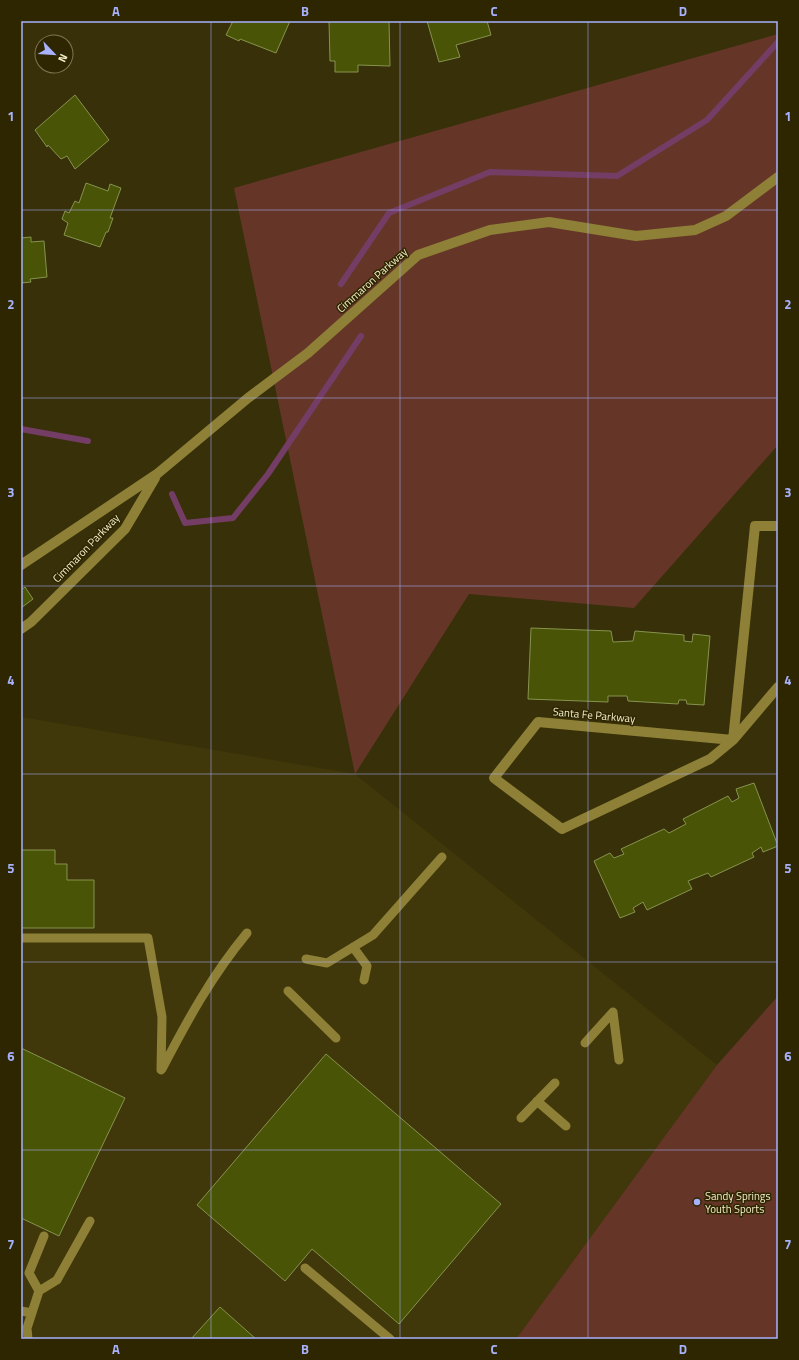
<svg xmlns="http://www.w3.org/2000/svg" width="799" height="1360" font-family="'Titillium Web',sans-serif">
<rect width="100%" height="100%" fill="#383009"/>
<path fill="#40380a" d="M21,717L355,774L717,1065L516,1339H21Z"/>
<path fill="#653627" d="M778,34V445L634,608L469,594L355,774L234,188Z
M778,996V1339H516L717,1065Z"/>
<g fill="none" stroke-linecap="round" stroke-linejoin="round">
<path stroke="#743d65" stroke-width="6" d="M341,284L389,213L490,172L617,176L707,120L778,42
M21,429L88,441
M172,494L185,523L233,518L268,474L361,336"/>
</g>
<path fill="#495407" stroke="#86934e" d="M233,21H290L276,53L240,39L239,41L226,35Z
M329,21H389L390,66L358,65V72H335V61H330Z
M427,21H487L491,35L456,45L460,57L439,62Z
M75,95L109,140L75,169L67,156L61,159L48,145L47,147L35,130Z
M86,183L108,191L110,184L121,188L110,218H113L108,232H106L100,247L64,235L68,223L62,219L65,211L69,213L75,201L79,203Z
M31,237V242L44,241L47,277L30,279L31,282L21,283V238Z
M25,587L33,599L21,608V590Z
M531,628L611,631L613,642L633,641L635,631L684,635V641L692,642L693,634L710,636L704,705L687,704L686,700H679L678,704L628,701L627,696H608V702L528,699Z
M754,783L778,846L763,852L761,847L752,853L754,857L711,877L708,873L688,881L692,889L647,910L643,902L633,908L635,912L620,918L594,861L610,853L614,858L624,854L621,849L664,829L669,833L686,824L683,819L728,796L732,802L739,798L736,789Z
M21,850H55V864H67V880H94V928H21Z
M21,1048L125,1098L59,1236L21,1218Z
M326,1054L501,1204L399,1324L312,1249L285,1281L197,1205Z
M220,1307L256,1339H191Z"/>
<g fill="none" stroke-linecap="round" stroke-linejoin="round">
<path stroke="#8e8037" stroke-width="9" d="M21,938H148L162,1017L161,1070
M353,947L367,966L364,980
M306,959L327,963L373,935L442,857
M288,991L336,1038
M613,1012L619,1060
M585,1043L613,1012
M162,1069C187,1021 212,975 247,933
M537,1101L566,1126
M521,1118L555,1083
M305,1268L390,1339
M39,1291L57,1280L90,1221
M21,1311L32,1313
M28,1339L27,1328L39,1291L29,1273L44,1236"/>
<path stroke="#8e8037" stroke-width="10" d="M778,526H755L733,740L538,722L494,778L562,829L710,759L733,740L778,687
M21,565L157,474L248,398L308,353L418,255L490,230L549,222L636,236L695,230L726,216L778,177
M21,629L31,622L125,529L155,478"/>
</g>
<path fill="none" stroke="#a7b1fc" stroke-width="1" stroke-opacity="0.55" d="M211,21V1339M400,21V1339M588,21V1339M21,210H778M21,398H778M21,586H778M21,774H778M21,962H778M21,1150H778"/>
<circle fill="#a7b1fc" stroke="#2e2600" stroke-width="1.5" cx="697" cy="1202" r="4"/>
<g text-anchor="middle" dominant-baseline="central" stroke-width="3" stroke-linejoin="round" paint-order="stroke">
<g font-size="11" fill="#f5eecb" stroke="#2e2600">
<text transform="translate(372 280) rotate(-42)">Cimmaron Parkway</text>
<text transform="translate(86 548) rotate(-46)">Cimmaron Parkway</text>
<text transform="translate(594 715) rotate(5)">Santa Fe Parkway</text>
</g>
<g font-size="11" fill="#f5eecb" stroke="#2e2600" text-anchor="start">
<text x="705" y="1196">Sandy Springs<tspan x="705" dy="13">Youth Sports</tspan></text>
</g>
</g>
<rect width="799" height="1360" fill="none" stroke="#2e2600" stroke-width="44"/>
<g transform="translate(54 54) rotate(115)"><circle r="19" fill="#2e2600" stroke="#7e7651"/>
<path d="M0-3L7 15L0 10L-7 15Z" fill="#a7b1fc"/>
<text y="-6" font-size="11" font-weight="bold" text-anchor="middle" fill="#f5eecb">N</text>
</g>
<rect x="22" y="22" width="755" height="1316" fill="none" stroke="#a7b1fc" stroke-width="1.5"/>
<g font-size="13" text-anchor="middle" font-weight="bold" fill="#a7b1fc">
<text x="116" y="16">A</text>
<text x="305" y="16">B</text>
<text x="494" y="16">C</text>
<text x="683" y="16">D</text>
<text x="11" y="121">1</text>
<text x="788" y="121">1</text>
<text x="11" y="309">2</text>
<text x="788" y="309">2</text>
<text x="11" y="497">3</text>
<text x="788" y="497">3</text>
<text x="11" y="685">4</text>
<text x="788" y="685">4</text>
<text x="11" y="873">5</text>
<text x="788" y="873">5</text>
<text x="11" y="1061">6</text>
<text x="788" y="1061">6</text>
<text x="11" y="1249">7</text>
<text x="788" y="1249">7</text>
<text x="116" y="1354">A</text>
<text x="305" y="1354">B</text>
<text x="494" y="1354">C</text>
<text x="683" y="1354">D</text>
</g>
</svg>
